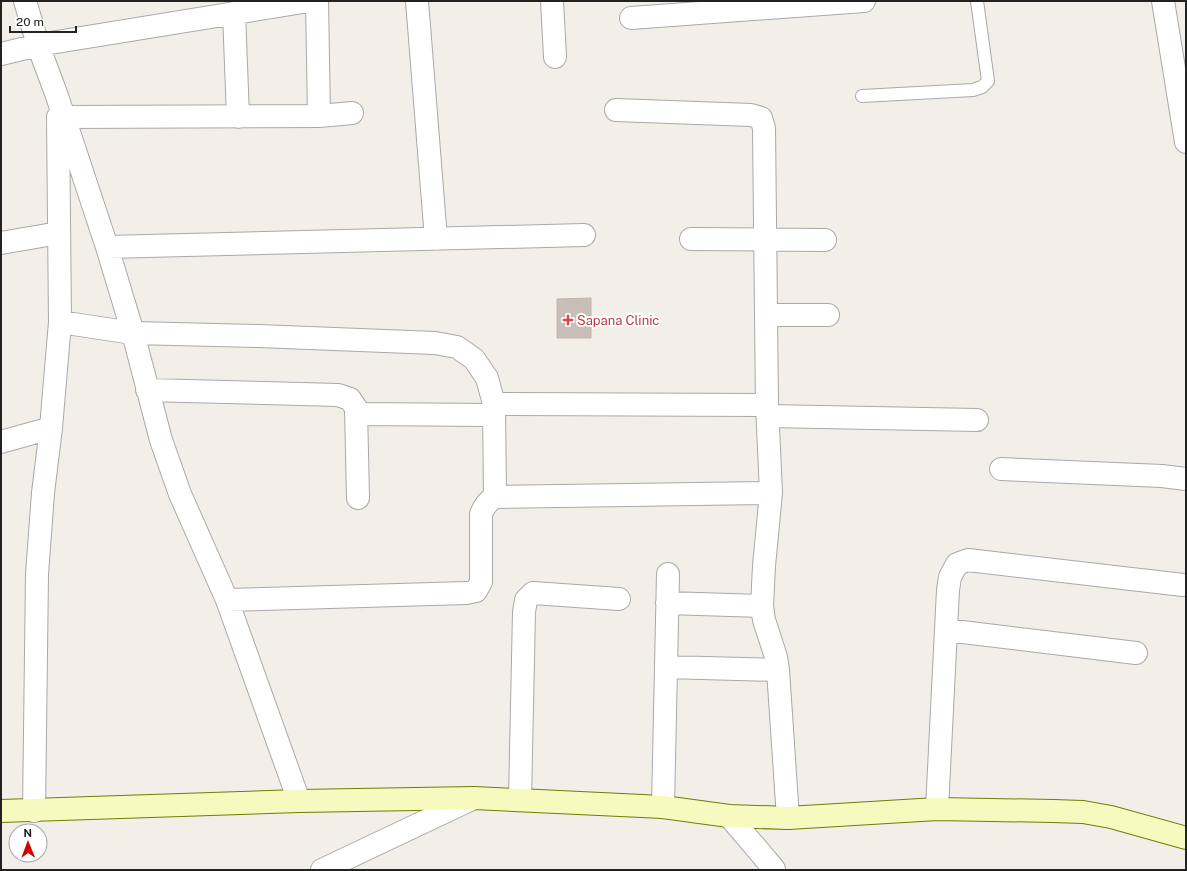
<svg xmlns="http://www.w3.org/2000/svg" width="1187" height="871" font-family="'Public Sans',sans-serif">
<rect width="100%" height="100%" fill="#f2efe9"/>
<path fill="#c7bfb8" stroke="#c4b6ab" d="M591,298V338H557V299Z"/>
<g fill="none" stroke-linecap="round" stroke-linejoin="round">
<g stroke="#a9a9a9" stroke-width="14">
<path id="lane" d="M862,96L973,90L982,87L988,81L977,1"/>
</g>
<g stroke="#a9a9a9" stroke-width="24">
<path id="street" d="M25,1L38,45L57,96L107,247L133,333L161,440L180,494L227,600L299,801
M317,1L319,116
M417,1L436,239
M552,1L555,57
M1163,1L1186,142
M234,13L238,117
M631,18L864,1
M1,54L38,45L309,1
M616,110L751,115L761,118L764,128L767,405L771,493L764,566L762,606L764,620L776,657L778,670L788,818
M64,117L319,116L352,113
M691,239L825,240
M1,243L59,233
M107,247L584,235
M766,315H828
M60,322L133,333L259,336L435,343L457,347L474,359L487,378L494,404L495,497L771,493
M147,390L338,395L350,399L356,408L358,498
M494,404L767,405
M356,414L494,415
M768,416L977,420
M1,442L51,428
M1001,469L1162,476L1186,479
M227,600L466,593L476,591L481,582V514C484,506 488,501 495,497
M667,603L762,606
M946,630L1136,653
M666,667L778,670
M520,800L524,612L526,600L533,593L619,599
M663,807L668,574
M937,809L948,590L950,577L957,564L968,560L1183,585
M34,811L37,574L43,493L51,428L60,322L58,117
M729,816L774,869L771,870
M322,870L474,798"/>
</g>
<g stroke="#707d05" stroke-width="24">
<path id="secondary" d="M1,811L299,801L474,798L663,807L729,816L788,818L937,809L1053,811L1083,812L1111,817L1186,838"/>
</g>
<use href="#lane" stroke="#fff" stroke-width="12"/>
<use href="#street" stroke="#fff" stroke-width="22"/>
<use href="#secondary" stroke="#f7fabf" stroke-width="22"/>
</g>
<path fill="#e0444e" stroke="#fff" stroke-width="1.5" d="M566 314h4v4h4v4h-4v4h-4v-4h-4v-4h4z"/>
<g text-anchor="middle" dominant-baseline="central" stroke-width="4" stroke-linejoin="round" paint-order="stroke">
<g font-size="13" fill="#be3a42" stroke="#fff" text-anchor="start">
<text x="577" y="320">Sapana Clinic</text>
</g>
</g>
<rect width="1187" height="871" fill="none" stroke="#222222" stroke-width="4"/>
<g transform="translate(28 843) rotate(359)"><circle r="19" fill="#ffffff" stroke="#a7a7a7"/>
<path d="M0-3L7 15L0 10L-7 15Z" fill="#d40000"/>
<text y="-6" font-size="11" font-weight="bold" text-anchor="middle" fill="#222222">N</text>
</g>
<path d="M10 26v6h66v-6" fill="none" stroke="#222222" stroke-width="2"/>
<text x="16" y="26" font-size="12" fill="#222222" stroke="#ffffff" stroke-width="3" paint-order="stroke">20 m</text>
</svg>
